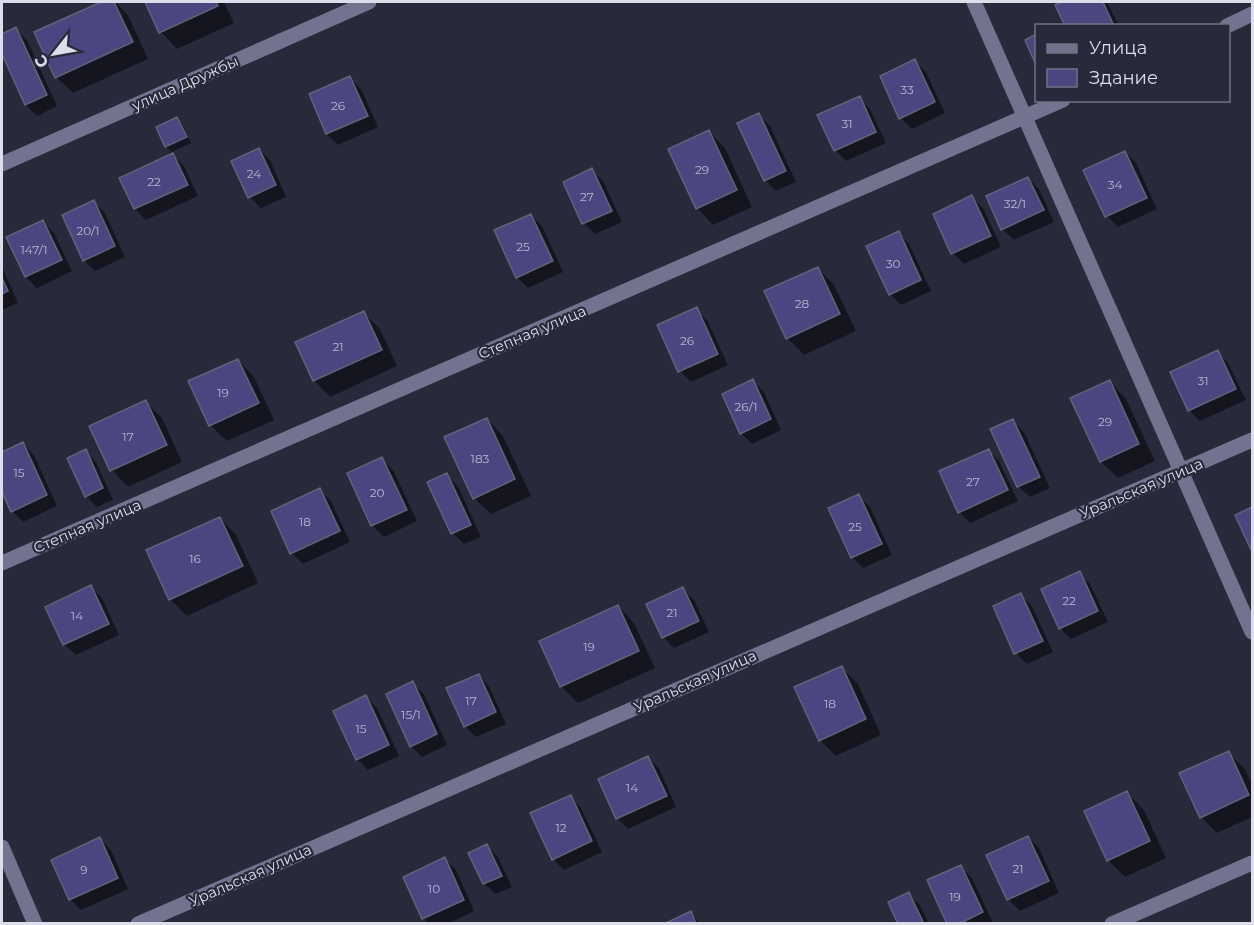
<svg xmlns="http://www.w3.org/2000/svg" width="1254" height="925" font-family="Montserrat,sans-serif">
<rect width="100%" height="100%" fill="#29293c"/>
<path fill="#0007" d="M105,2H115L128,15L148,59L73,93L56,77L36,33Z
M147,2H224L234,23L177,49L161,32Z
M1065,2H1107L1119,26H1066L1057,5Z
M16,29L27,40L57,106L37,116L26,105L2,51V35Z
M915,61L926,72L945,113L912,129L901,118Z
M350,78L361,89L378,127L338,145L327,134L311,95Z
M859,98L870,109L886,143L846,161L835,150Z
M759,115L770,126L796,182L776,191L765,180Z
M177,119L182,124L191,143L172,152L166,147L158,127Z
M709,132L725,148L752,207L713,225L697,208Z
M259,149L270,160L286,197L261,208L250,197L233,161Z
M1125,152L1136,163L1157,209L1118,227L1107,216L1085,171Z
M173,155L184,166L198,196L146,220L135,209L121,179Z
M592,170L603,181L622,222L595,234L584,223L565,182Z
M1028,178L1039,189L1054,222L1014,240L1002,229Z
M972,197L983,208L1001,247L964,264L953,253Z
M94,202L105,213L125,257L95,271L84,260Z
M531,215L542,226L563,272L528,288L517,277Z
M43,222L54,233L72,271L37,288L26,277L8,238Z
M898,233L909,244L931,291L901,305L890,294Z
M2,267L18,303L2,310Z
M818,268L834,285L856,331L804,355L787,338Z
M696,309L707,320L728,365L691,382L680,371Z
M364,313L380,329L397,366L330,397L314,380Z
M1217,352L1228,363L1246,400L1200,421L1189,410Z
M238,360L254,377L274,420L227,441L210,425Z
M753,381L764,392L781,430L752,444L741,433Z
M1110,382L1126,399L1155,461L1118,478L1101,462L1072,399Z
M146,402L162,418L182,462L128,487L112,470Z
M487,419L503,436L531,496L491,514L474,498Z
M1013,421L1024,432L1050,488L1030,497L1018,486Z
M23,444L34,455L57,506L23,522L12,511L2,488V454Z
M988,450L999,461L1018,501L970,523L959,512Z
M85,451L96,462L113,500L97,507L86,496Z
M382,459L393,470L417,521L384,537L373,526L349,474Z
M446,475L458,486L481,537L464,544L453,533L429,483Z
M320,490L331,501L350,542L303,564L292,553Z
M859,496L870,507L892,555L863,568L852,557Z
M1252,509V549L1237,516Z
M220,518L236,535L258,583L187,616L170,599Z
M1079,573L1090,584L1108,622L1071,639L1060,628Z
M91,587L102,598L119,635L76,655L64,644Z
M683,589L694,600L709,632L674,648L663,637Z
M1021,595L1032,606L1053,652L1027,664L1016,653Z
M618,606L634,623L655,668L578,703L561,686L541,642Z
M841,667L858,684L881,735L836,756L820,740Z
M478,675L489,686L506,724L476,737L465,726Z
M412,683L424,694L447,745L422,757L411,746Z
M366,697L377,708L399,756L368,770L357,759Z
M1228,753L1245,769L1252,785V817L1217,833L1201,817Z
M648,757L659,768L676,807L628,829L617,818Z
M1127,793L1144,810L1166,858L1125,877L1108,860Z
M570,797L581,808L602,852L564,870L553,859Z
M1028,837L1039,848L1059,893L1020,911L1009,900L988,855Z
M100,839L111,850L128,889L81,910L70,899L52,861Z
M487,846L498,857L512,887L495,894L484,883Z
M445,859L456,870L474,911L447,924H429L424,918Z
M961,867L972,878L993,923L948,924Z
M909,894L920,905L929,924H900Z
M690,913L701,924H667Z"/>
<path fill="#4a4680" stroke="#626279" stroke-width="1.5" d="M101,2H114L133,42L55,78L34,32Z
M145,2H216L218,6L159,33Z
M1062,2H1103L1114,26H1065L1055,5Z
M16,27L47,95L25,105L2,54V34Z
M1036,34V65L1025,40Z
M915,59L935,102L899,119L880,76Z
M350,76L368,116L326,134L309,94Z
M860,96L876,132L834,151L817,115Z
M759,113L786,171L764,181L737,123Z
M177,117L187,137L165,147L156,127Z
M709,130L737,190L696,209L668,149Z
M259,148L276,185L248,198L231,161Z
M1125,151L1147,198L1105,217L1083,170Z
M173,153L188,185L134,209L119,178Z
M592,168L612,211L582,224L563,182Z
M1028,177L1044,210L1001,230L986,196Z
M972,195L991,236L951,254L933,214Z
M94,200L115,246L83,261L62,215Z
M531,214L553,261L516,278L494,230Z
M43,220L62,260L25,277L6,237Z
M899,231L921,280L889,295L866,246Z
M818,267L840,314L786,339L764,291Z
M2,278L8,291L2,294Z
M697,307L718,354L678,372L657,325Z
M364,311L382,350L313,381L295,342Z
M1218,350L1236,389L1188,411L1170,372Z
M238,359L259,403L209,426L188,381Z
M753,379L771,419L740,434L722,394Z
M1110,380L1139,444L1100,462L1070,398Z
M146,400L167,445L110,471L89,426Z
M487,418L515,479L473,499L444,437Z
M1013,419L1040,477L1017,487L990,429Z
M23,442L47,495L11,512L2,492V452Z
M86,449L103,488L85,497L67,458Z
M989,449L1008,490L958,513L939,471Z
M382,457L407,510L371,526L347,473Z
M447,473L471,525L451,534L427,482Z
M320,488L340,531L290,554L271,511Z
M859,494L882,544L851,558L828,508Z
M1252,507V552L1235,515Z
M220,517L243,566L169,600L146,550Z
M1080,571L1098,611L1059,629L1041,589Z
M91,585L109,624L63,645L45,607Z
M683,587L699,621L662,638L646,604Z
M1021,593L1043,641L1014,654L993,606Z
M618,605L639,651L560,687L539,641Z
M842,666L866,719L819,741L794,687Z
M479,674L496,712L464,727L446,688Z
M413,681L437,734L410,747L386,694Z
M366,695L389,745L356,760L333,711Z
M1229,751L1249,795L1200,818L1179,773Z
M648,756L667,796L616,819L598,779Z
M1127,791L1150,841L1107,861L1084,811Z
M571,795L592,841L552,860L530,813Z
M1028,836L1049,881L1007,900L986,855Z
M100,837L118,878L69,900L51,860Z
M487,844L502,876L483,884L468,853Z
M445,857L464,900L422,919L403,877Z
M961,865L983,912L959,924H947L927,880Z
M909,892L924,924H898L888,902Z
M691,911L696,924H664Z"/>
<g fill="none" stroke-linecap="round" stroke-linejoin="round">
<path stroke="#73738f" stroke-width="15" d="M974,2L1252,632
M1227,26L1252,14
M2,164L369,2
M2,563L1063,100
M2,847L35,924
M138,924L1252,440
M1112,924L1252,863"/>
</g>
<g text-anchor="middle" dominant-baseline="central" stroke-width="4.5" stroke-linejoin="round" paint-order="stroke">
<g font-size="12" fill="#b9b8d0">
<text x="907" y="89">33</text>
<text x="338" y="105">26</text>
<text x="847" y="123">31</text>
<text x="702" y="169">29</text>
<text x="254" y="173">24</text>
<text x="154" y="181">22</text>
<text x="1115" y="184">34</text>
<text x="587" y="196">27</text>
<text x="1015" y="203">32/1</text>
<text x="88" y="230">20/1</text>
<text x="523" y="246">25</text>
<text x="34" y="249">147/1</text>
<text x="893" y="263">30</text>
<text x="802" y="303">28</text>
<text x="687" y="340">26</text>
<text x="338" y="346">21</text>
<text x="1203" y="380">31</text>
<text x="223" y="392">19</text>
<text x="746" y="406">26/1</text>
<text x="1105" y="421">29</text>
<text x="128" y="436">17</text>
<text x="480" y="458">183</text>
<text x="19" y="472">15</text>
<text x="973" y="481">27</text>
<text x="377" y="492">20</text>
<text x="305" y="521">18</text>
<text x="855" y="526">25</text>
<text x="195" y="558">16</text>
<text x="1069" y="600">22</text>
<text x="672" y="612">21</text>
<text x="77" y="615">14</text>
<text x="589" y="646">19</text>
<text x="471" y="700">17</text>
<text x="830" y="703">18</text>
<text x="411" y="714">15/1</text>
<text x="361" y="728">15</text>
<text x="632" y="787">14</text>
<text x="561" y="827">12</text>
<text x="1018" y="868">21</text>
<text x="84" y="869">9</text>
<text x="434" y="888">10</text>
<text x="955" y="896">19</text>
</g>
<g font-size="15" fill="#dedeeb" stroke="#29293c">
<text transform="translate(185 83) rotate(-24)">улица Дружбы</text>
<text transform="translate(532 332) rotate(-23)">Степная улица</text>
<text transform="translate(1141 488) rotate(-23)">Уральская улица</text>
<text transform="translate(87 526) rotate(-23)">Степная улица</text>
<text transform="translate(695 681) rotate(-24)">Уральская улица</text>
<text transform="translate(250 875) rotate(-24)">Уральская улица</text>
</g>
</g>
<rect width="1254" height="925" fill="none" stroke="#dedeeb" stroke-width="6"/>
<rect x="1035" y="24" width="195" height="78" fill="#29293c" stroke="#717182" stroke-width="1.5"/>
<rect x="1047" y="44" width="30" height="9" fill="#73738f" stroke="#717182" stroke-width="1.5"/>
<text x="1089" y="54" font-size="18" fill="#dedeeb">Улица</text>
<rect x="1047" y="69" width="30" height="18" fill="#4a4680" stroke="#717182" stroke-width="1.5"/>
<text x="1089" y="84" font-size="18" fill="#dedeeb">Здание</text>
<g transform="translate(54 54) rotate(239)" stroke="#29293c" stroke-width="4.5" paint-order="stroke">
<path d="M0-4.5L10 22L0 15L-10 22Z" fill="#dedeeb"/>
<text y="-9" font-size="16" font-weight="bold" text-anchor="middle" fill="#dedeeb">С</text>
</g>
</svg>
